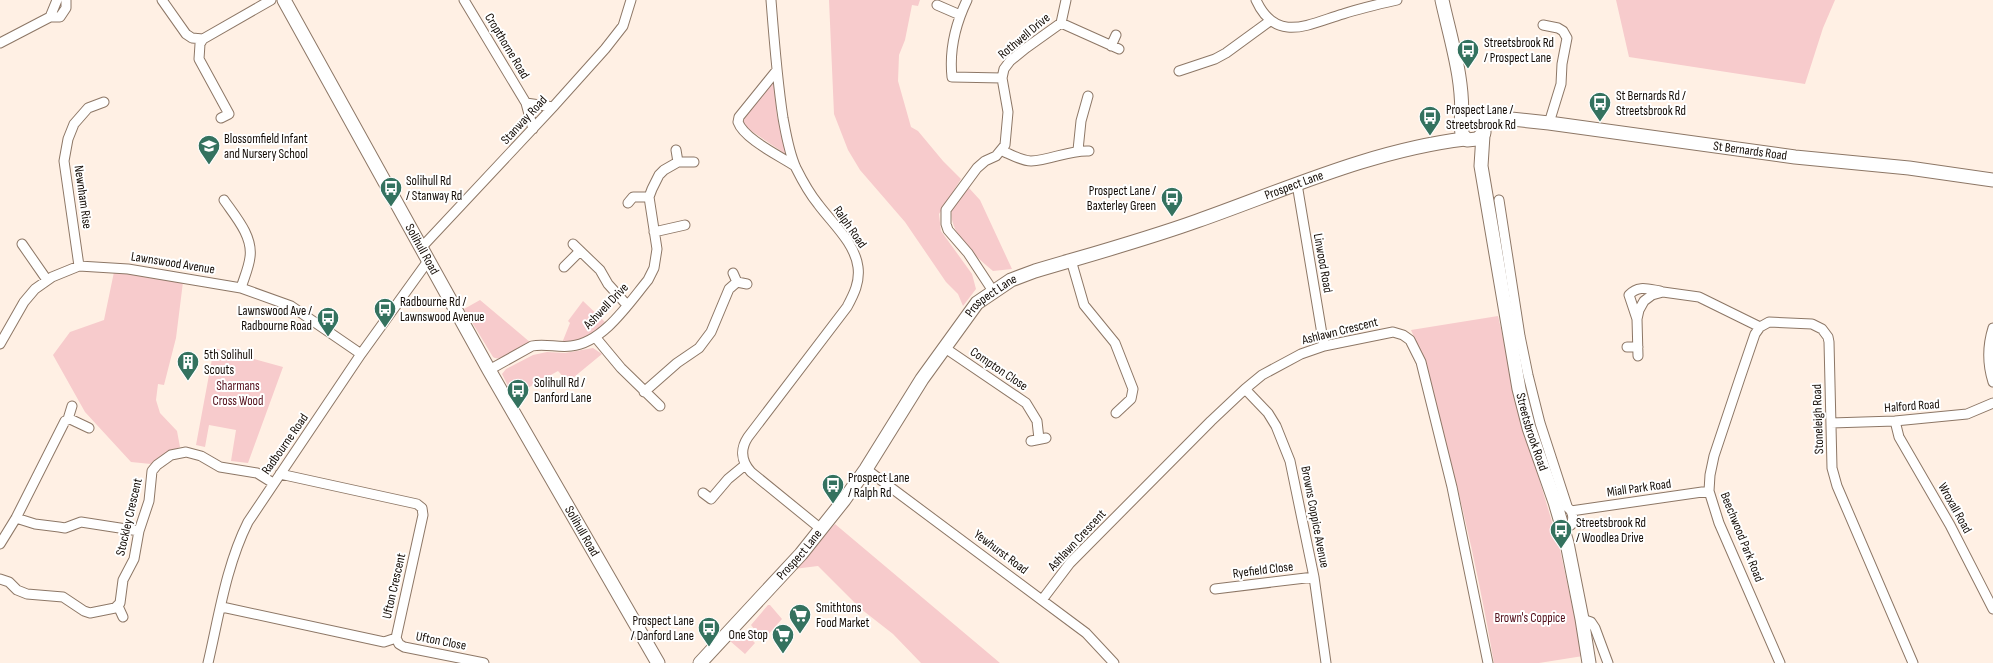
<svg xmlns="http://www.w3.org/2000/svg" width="1993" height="663" font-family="'Sofia Sans Condensed',sans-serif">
<rect width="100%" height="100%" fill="#fff0e4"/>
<path fill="#f7cbcc" d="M829,0H920L918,6L912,5L905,40L899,55L898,81L911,127L918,131L943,161L961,179L939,214L941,231L972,274L976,289L963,306L958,294L946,282L905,222L860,170L848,150L834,114Z
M1616,0H1835L1823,28L1805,84L1629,57Z
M774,82L777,116L787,155L744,126L743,121L769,83Z
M969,188L980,200L1012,269L993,271C977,258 942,227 954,205C958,199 964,193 969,188Z
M114,272L183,282L176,338L164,385L158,384L156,400L160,413L177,431L180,447L167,453L151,464L131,462L85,412L53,355L70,332L104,320Z
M480,300L531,343C522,348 502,363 493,357L464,309Z
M583,301L605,322C592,336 580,340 562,343L570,323L568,321Z
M1498,316L1525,432L1559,545L1583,656L1539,663H1494C1481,588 1465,514 1445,440C1435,403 1427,365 1411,330Z
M214,348L283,367L248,463L231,461L236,430L209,425L205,447L196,445Z
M593,348L602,354L568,382L558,371L513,396L502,374L506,369L533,355L547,352L565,353Z
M835,524L1000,663H921L893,634L861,609L818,566L794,569Z
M768,605H770L782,619L765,638L762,639L751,625Z
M739,634L747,635L755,643L745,654L730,641Z"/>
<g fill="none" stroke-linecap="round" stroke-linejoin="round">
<g stroke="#8d7766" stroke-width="11">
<path id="street" d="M162,0L186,34L192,38L203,39L271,0
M464,0L526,103L533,129
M771,0C774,39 777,79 783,118C786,134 789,153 796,168C802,180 809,193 818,204C832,223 855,243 858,267C860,282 854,294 847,307L748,437C740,449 741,461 751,472L821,529
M967,0C955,25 949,49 952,77L1002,78
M1256,0C1276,44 1309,24 1343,14C1361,8 1379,4 1397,0
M937,5L960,15
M50,17L57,0
M1061,23L1119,49
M1543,25L1558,28L1563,31L1567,38L1562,64L1561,84L1549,123
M203,39L200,44L199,59L229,114L221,118
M0,43L50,17H60L66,8V0
M1111,46L1116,35
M777,70L739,117L738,122C744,139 780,156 795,166
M1179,71L1215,59L1226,53L1270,21
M526,103L553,107
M676,150L678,162
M1078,150L1081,121L1088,96
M1002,151C1011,154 1021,161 1031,161C1051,160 1069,150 1089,151
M1297,184L1324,346
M224,200C235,216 253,236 250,257C249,267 244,278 241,288
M1499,200L1520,336L1528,375L1540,423L1567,506
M628,203L633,197H649
M654,232L685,225
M22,244L47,280
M573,244L600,270L608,284L627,305
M421,248L553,107L605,49L623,26L631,0
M1071,260L1084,305L1115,343L1133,389L1131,399L1116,413
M79,266L64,161L68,139L74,124L88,108L104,102
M564,267L580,251
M733,273L737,282L747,284
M993,291L968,253L948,230L946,224V210L977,168L985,161L996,156L1005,145L1008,112L1002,78L1004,69L1010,61L1026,48L1061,23L1066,0
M1637,319L1629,295C1638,285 1648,289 1660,291
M1760,327L1755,334L1740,378L1714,456L1710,475L1709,491L1719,523L1780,663
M1993,328C1987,347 1987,363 1993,382
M596,338L621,368L660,406
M0,344L24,302L35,289L52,277L79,266L128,269L241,288L291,306L361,354
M1627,347H1638
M945,348L1026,403L1037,421L1039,439
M1638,356L1637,319L1639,310L1644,301L1652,295L1663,292L1699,297L1760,327L1769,322L1812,324L1822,329L1828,337L1829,342L1832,468L1837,486L1913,663
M489,370L532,346C545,343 558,348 571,346C603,343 629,303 648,280L654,268L657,249L649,197L652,189L659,175L664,170L678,162H694
M1245,389L1268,413L1276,426L1290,461L1314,577L1326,663
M644,392L677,363L699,348L711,332L729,289L737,282
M68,419L72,406
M1895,421L1899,437L1950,525L1993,609
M1831,423L1895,421L1967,414L1993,403
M1031,441L1046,438
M866,469L1086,633L1114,663
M703,493L711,499L728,479L745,465
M1571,511L1709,491
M16,518L35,524L59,527L65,528L81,522L139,531
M1563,528L1571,525C1574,518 1573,511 1567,507
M0,544L16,518L65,421L70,419L89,428
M0,579L9,582L17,590L27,594L63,597L84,611L90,613L115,608L120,603L123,580L134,559L139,531L149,501L152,471L157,465L171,455L186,452L201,456L220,467L257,473L273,483
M1215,589L1314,577
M1042,600L1070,563L1211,421L1245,389L1262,375L1301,354L1324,346L1393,332L1403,335L1410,340L1421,362L1452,487L1488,663
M118,606L123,617
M222,607L384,642L396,638L423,515L422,508L417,504L280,474
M1582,619L1591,622L1595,628L1608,663
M396,638L399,644L404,647L484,663
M208,663C219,616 226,566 248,522L361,354L428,261"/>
</g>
<g stroke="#8d7766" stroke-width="15">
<g id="secondary">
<path id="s1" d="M284,0L489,370L658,663"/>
<path d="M1442,0C1451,41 1465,83 1461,124"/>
<path id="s2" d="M1479,117L1484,123V133L1477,139L1467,140L1462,134L1461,124L1464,119L1473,115L1549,123L1795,157L1909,168L1993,180"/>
<path id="s3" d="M1483,135L1481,166L1519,389L1529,428L1555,502L1567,543L1582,619L1589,663"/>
<path id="s4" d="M700,663L801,554L844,500L866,469L922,379L977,303L1011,280L1035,271C1089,255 1144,240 1197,221C1285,190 1372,150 1465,139"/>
</g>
</g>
<use href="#street" stroke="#fff" stroke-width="9"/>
<use href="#secondary" stroke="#fff" stroke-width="13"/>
</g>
<defs>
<g id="bus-pin" transform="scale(1.15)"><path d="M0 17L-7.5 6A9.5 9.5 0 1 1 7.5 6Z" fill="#34725f" stroke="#fff"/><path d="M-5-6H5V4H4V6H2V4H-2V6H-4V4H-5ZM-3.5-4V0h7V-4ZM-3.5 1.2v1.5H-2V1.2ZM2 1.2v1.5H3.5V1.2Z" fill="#fff"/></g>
<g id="school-pin" transform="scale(1.15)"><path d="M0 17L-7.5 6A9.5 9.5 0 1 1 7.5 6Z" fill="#34725f" stroke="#fff"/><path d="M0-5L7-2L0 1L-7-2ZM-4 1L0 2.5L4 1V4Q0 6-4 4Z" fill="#fff"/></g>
<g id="building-pin" transform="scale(1.15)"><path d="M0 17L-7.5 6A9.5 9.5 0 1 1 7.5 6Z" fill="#34725f" stroke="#fff"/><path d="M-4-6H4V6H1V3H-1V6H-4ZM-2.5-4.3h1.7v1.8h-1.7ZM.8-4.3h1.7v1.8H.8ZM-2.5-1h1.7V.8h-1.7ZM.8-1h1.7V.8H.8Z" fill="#fff"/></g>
<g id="supermarket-pin" transform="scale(1.15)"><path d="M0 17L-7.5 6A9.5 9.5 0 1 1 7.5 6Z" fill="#34725f" stroke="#fff"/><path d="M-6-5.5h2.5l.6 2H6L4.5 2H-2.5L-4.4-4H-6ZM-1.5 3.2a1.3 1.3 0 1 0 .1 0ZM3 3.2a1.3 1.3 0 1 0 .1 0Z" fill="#fff"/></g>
</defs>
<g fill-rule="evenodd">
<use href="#bus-pin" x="1468" y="50"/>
<use href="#bus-pin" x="1600" y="103"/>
<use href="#bus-pin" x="1430" y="117"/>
<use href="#school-pin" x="209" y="146"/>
<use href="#bus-pin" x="391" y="188"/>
<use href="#bus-pin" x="1172" y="198"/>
<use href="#bus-pin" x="385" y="309"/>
<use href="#bus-pin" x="328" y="318"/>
<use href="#building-pin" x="188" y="362"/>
<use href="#bus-pin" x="518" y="390"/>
<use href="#bus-pin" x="833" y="485"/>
<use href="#bus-pin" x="1561" y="530"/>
<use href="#supermarket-pin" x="800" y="615"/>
<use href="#bus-pin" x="709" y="628"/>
<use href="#supermarket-pin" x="783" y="635"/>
</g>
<g text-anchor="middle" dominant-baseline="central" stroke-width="4" stroke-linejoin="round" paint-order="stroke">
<g font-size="13" fill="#130b05" stroke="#fff">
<text transform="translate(1024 36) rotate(-40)">Rothwell Drive</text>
<text transform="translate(507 46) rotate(59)">Cropthorne Road</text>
<text transform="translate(524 120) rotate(-47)">Stanway Road</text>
<text stroke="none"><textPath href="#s2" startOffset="350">St Bernards Road</textPath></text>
<text stroke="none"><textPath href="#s4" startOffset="795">Prospect Lane</textPath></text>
<text transform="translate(83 197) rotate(82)">Newnham Rise</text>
<text transform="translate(850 227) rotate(55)">Ralph Road</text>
<text stroke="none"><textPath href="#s1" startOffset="285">Solihull Road</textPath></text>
<text transform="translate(173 263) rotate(9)">Lawnswood Avenue</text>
<text transform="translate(1323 263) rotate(80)">Linwood Road</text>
<text stroke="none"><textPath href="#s4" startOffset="471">Prospect Lane</textPath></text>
<text transform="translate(606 306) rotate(-46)">Ashwell Drive</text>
<text transform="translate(1340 331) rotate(-14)">Ashlawn Crescent</text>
<text transform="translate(999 369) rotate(34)">Compton Close</text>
<text transform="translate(1912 406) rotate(-4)">Halford Road</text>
<text transform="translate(1818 419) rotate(-92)">Stoneleigh Road</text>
<text stroke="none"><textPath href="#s3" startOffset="302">Streetsbrook Road</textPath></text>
<text transform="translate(285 444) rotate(-55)">Radbourne Road</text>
<text transform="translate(1639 488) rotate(-8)">Miall Park Road</text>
<text transform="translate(1955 508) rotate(61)">Wroxall Road</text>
<text transform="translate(129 517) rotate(-77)">Stockley Crescent</text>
<text transform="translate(1315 517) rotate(79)">Browns Coppice Avenue</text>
<text stroke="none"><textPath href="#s1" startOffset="609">Solihull Road</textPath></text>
<text transform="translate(1742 537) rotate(68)">Beechwood Park Road</text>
<text transform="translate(1077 540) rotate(-47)">Ashlawn Crescent</text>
<text transform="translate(1001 552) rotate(37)">Yewhurst Road</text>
<text stroke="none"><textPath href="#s4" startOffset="147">Prospect Lane</textPath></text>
<text transform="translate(1263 570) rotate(-7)">Ryefield Close</text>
<text transform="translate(394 586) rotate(-77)">Ufton Crescent</text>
<text transform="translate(441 641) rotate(11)">Ufton Close</text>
</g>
<g font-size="13" fill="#130b05" stroke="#fff" text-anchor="start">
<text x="1484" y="43">Streetsbrook Rd<tspan x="1484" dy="15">/ Prospect Lane</tspan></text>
<text x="1616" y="96">St Bernards Rd /<tspan x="1616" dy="15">Streetsbrook Rd</tspan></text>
<text x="1446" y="110">Prospect Lane /<tspan x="1446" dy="15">Streetsbrook Rd</tspan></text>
<text x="224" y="139">Blossomfield Infant<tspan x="224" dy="15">and Nursery School</tspan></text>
<text x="406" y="181">Solihull Rd<tspan x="406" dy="15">/ Stanway Rd</tspan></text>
<text x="1156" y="191" text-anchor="end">Prospect Lane /<tspan x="1156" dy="15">Baxterley Green</tspan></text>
<text x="400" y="302">Radbourne Rd /<tspan x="400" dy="15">Lawnswood Avenue</tspan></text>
<text x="312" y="311" text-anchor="end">Lawnswood Ave /<tspan x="312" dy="15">Radbourne Road</tspan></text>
<text x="204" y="355">5th Solihull<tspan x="204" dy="15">Scouts</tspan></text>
<text x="534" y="383">Solihull Rd /<tspan x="534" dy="15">Danford Lane</tspan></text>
<text x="848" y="478">Prospect Lane<tspan x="848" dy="15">/ Ralph Rd</tspan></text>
<text x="1576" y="523">Streetsbrook Rd<tspan x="1576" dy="15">/ Woodlea Drive</tspan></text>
<text x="816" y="608">Smithtons<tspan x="816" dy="15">Food Market</tspan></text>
<text x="694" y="621" text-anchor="end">Prospect Lane<tspan x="694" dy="15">/ Danford Lane</tspan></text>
<text x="768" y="635" text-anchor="end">One Stop</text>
</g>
<g font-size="13" fill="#520d19" stroke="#fff">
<text x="238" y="386">Sharmans<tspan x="238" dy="15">Cross Wood</tspan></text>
<text x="1530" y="618">Brown's Coppice</text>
</g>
</g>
</svg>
